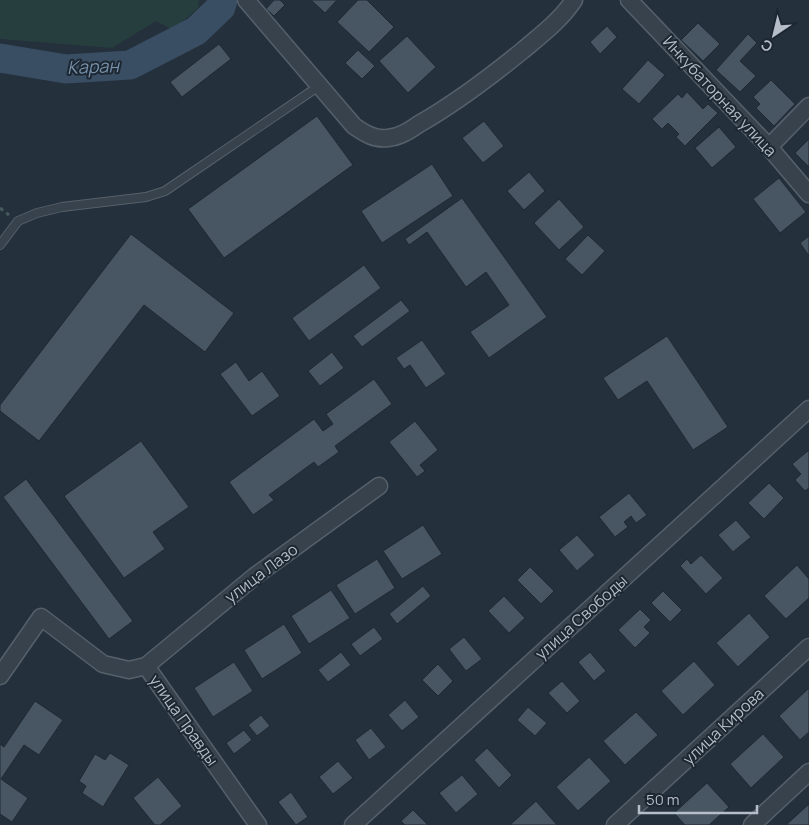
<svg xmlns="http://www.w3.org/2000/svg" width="809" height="825" font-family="Manrope,sans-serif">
<rect width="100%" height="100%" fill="#24303c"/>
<path fill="#273e3e" d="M0,0H199L198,8L173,30L156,21L112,48L0,39Z"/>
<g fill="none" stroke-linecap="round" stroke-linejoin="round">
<path stroke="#394d63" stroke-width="29" d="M0,58L66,69L130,65L196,31L221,7L223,0"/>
</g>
<path fill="#485663" stroke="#1f2933" d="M274,0H280L285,5L274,16L266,9Z
M311,0H337L325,13Z
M358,0H367L394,27L369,52L337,22Z
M698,23L720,44L703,61L681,40Z
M607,26L617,37L600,54L590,42Z
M748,34L757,43L740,61L756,76L740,92L716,70Z
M407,36L436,67L408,93L379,61Z
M219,44L231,59L182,97L170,82Z
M358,50L375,66L362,79L345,63Z
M648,60L665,75L639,104L622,89Z
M771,80L795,104L774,126L756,108L760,104L753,97Z
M687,92L703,109L708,104L718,113L685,146L676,137L679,134L668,123L662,129L652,119L678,94L682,98Z
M317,116L353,165L224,258L188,209Z
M484,121L504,146L483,163L462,138Z
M719,127L736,147L712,168L695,148Z
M809,139V167L795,153Z
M432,164L453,196L382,243L361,211Z
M529,172L545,191L524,210L507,191Z
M779,178L806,212L780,233L753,199Z
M462,198L547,317L489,358L470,332L509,305L486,272L466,287L427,232L409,245L405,239Z
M559,199L584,227L559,250L534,223Z
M131,234L234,313L205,352L144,305L39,441L0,411V405Z
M588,235L605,251L582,275L565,259Z
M809,236V256L800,243Z
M364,265L381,288L309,341L292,318Z
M401,300L410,311L362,347L353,336Z
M667,336L728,427L693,450L647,381L618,400L603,378Z
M422,340L446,374L426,388L410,365L404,369L396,358Z
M332,352L344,368L320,386L308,371Z
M236,362L249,381L262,371L280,396L252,416L220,374Z
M374,379L392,404L335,446L339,452L318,467L314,462L269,495L274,500L253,515L229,482L314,419L323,431L333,424L326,414Z
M415,421L438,450L420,465L425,471L417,477L389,442Z
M141,441L189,507L153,532L165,549L124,578L64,496Z
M809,450V488L805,491L795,480L801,474L792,464Z
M26,479L133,621L109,639L3,497Z
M769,483L784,498L764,519L748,503Z
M629,493L647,515L636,523L631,516L624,522L628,527L615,537L599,517Z
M736,520L751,537L733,552L718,535Z
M423,525L442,554L402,579L383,551Z
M577,535L595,555L577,571L559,550Z
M701,555L723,578L706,594L680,566L687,559L691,564Z
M377,559L395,588L355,614L336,585Z
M797,565L809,579V598L786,619L764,596Z
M530,567L554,591L541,604L517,580Z
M423,586L431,596L397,624L389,614Z
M331,590L350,618L309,644L291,616Z
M663,591L682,610L670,622L651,603Z
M504,596L525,618L509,633L488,611Z
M640,609L651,620L644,627L650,633L635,648L618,630Z
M749,613L770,637L738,667L716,643Z
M284,624L302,653L262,679L244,650Z
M374,627L383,639L360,656L351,644Z
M464,637L482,659L466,671L449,649Z
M341,652L351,665L328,682L318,670Z
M590,652L606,671L594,681L578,662Z
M694,661L715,685L683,715L661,691Z
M234,662L253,691L213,717L194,688Z
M438,664L453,681L438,696L422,680Z
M562,681L580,701L567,713L548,693Z
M809,688V732L800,740L779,716Z
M405,700L419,717L402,731L388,715Z
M35,701L63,720L39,755L24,745L1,779L28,798L12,822L0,814V744L4,747Z
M528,707L547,723L535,736L517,720Z
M636,712L658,735L625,765L603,741Z
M261,715L270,726L257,736L248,725Z
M371,728L386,747L369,760L355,740Z
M244,730L252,740L234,754L226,743Z
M763,734L784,757L751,788L730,764Z
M487,748L512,775L499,788L474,760Z
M110,753L129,765L103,807L82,793L86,786L79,781L95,754L105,760Z
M589,757L611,781L578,811L556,787Z
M338,761L353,778L333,794L319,777Z
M462,775L478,794L456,813L439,793Z
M158,777L182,806L160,825H155L133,798Z
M707,783L729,807L709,825H685L674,813Z
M291,792L308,817L296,825L278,802Z
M536,801L557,825H510Z
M809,804V825H786Z
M413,810L428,825H405L401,821Z"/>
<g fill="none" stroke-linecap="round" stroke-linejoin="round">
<g stroke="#56606a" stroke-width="10">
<path id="service" d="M0,245L18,221L37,213L62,207L146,197L165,191L319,86"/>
</g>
<g stroke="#56606a" stroke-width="19">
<path id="minor" d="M246,0L354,126C364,133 375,140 388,138C400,137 410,130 419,124C456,103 490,77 522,51C541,35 561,20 574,0
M629,0L769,147L809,194
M769,147L809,106
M146,666L255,576L379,486
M0,676L41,617L103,664L129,670L146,666L258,825
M353,825L809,409
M615,825L809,647
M752,825L809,772"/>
</g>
<path stroke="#465b5c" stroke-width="3" stroke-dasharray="4 4" stroke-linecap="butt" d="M0,208L9,215"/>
<use href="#service" stroke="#38424c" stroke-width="8"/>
<use href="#minor" stroke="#38424c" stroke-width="16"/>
</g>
<g text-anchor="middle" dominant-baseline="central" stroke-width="4" stroke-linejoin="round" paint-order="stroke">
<g font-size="16" fill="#b4bdc8" stroke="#1d2731">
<text transform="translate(720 96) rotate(47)">Инкубаторная улица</text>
<text transform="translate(261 573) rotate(-37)">улица Лазо</text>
<text transform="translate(581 617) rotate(-42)">улица Свободы</text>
<text transform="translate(184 720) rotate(55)">улица Правды</text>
<text transform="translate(723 726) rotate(-43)">улица Кирова</text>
</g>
<g font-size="18" font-style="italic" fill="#7590aa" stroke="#1d2731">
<text transform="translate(93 66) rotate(-2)">Каран</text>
</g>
</g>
<g transform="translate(774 35) rotate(215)" stroke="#1d2731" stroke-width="4" paint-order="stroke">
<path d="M0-4L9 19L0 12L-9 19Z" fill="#b4bdc8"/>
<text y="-8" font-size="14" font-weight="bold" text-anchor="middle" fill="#b4bdc8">С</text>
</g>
<path d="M639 805v8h118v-8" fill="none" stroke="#b4bdc8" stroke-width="2.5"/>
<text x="646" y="805" font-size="15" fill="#b4bdc8" stroke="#1d2731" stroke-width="4" paint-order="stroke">50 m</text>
</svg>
